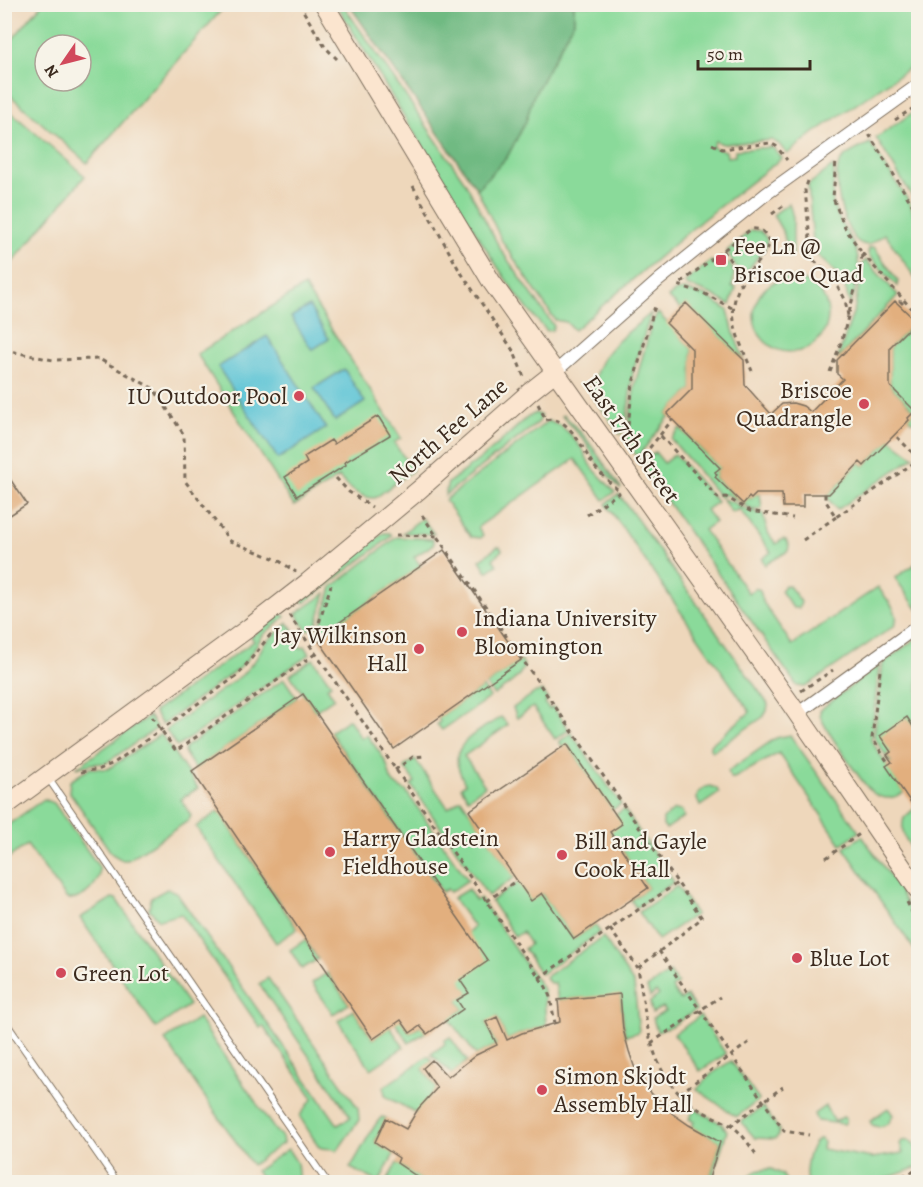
<svg xmlns="http://www.w3.org/2000/svg" width="923" height="1187" font-family="Alegreya,serif">
<rect width="100%" height="100%" fill="#f7f3e8"/>
<filter id="ink" filterUnits="userSpaceOnUse"><feTurbulence type="fractalNoise" baseFrequency=".0167" numOctaves="2"/><feDisplacementMap in="SourceGraphic" scale="12" xChannelSelector="R" yChannelSelector="G"/><feConvolveMatrix kernelMatrix="1 2 1 2 8 2 1 2 1" color-interpolation-filters="sRGB"/></filter>
<filter id="wash" filterUnits="userSpaceOnUse"><feTurbulence type="fractalNoise" baseFrequency=".008" numOctaves="4" result="noise"/><feDisplacementMap in="SourceGraphic" scale="24" xChannelSelector="R" yChannelSelector="G"/><feGaussianBlur stdDeviation="1.35" result="paint"/><feColorMatrix in="noise" values="0 0 0 0 0 0 0 0 0 0 0 0 0 0 0 0 0 1.4 0 .05"/><feComposite in="paint" operator="in"/></filter>
<g filter="url(#wash)">
<rect width="100%" height="100%" fill="#f0e6cd"/>
<path fill="#eed7bb" fill-rule="evenodd" d="M5,5H918V1182H5ZM45,45H81V81H45Z"/>
<path fill="#8ada9a" stroke="#62825c" stroke-width="1.5" fill-rule="evenodd" d="M42,4H226V5L87,163L5,91V48ZM45,45H81V81H45Z
M337,5H343L465,182L501,250L554,326L552,330L547,331C517,300 493,260 470,223C424,151 381,78 337,5Z
M574,5H918V62L814,133L787,154L779,144L772,140L723,144L715,141L712,147L726,151L727,157L735,156V150L772,147L782,158L701,221L574,330L566,322L555,320L502,241L477,189L507,157L526,121L533,97L574,21Z
M5,107L85,176L5,271Z
M918,109V185L914,188L918,196V206L876,138Z
M870,143L910,203L918,228V282L885,234L869,245C867,245 862,244 860,243C844,234 832,181 839,164C843,154 861,148 870,143Z
M833,166C836,177 831,190 833,203C837,221 850,234 856,250C862,266 856,290 850,305L845,287L838,275L814,252L808,185Z
M789,203L793,217V255L791,257L787,255L784,234L773,215Z
M751,230L761,231L767,239L766,246L740,281L739,272L727,251Z
M874,247L898,281L897,286L870,257L868,253L869,248Z
M866,260L898,295L837,360L855,307L863,263Z
M711,261L716,263L720,269L729,263C735,271 735,277 732,286L736,288L730,305L713,295L686,285L685,282Z
M754 315a37 37 0 1 1 74 0a37 37 0 1 1-74 0Z
M304,286L401,438L394,443L413,470L375,498C360,498 348,488 339,477L294,506L197,354Z
M685,290L706,296L728,310L734,334L744,360L686,304L681,309L668,297L676,291Z
M651,313L633,372L625,430L620,434L592,395C595,352 621,339 651,313Z
M658,313L692,349V389L667,414L669,417L643,450L640,455H636L626,442L635,384L652,322Z
M916,321L918,325V396L914,400L918,405V415L912,422L908,418L915,411L890,386V347Z
M536,413L541,416L539,422L445,495L448,483L489,452L528,417Z
M564,415L586,438L621,488L620,489L598,464L584,440L562,416Z
M548,421L561,426L570,434L583,450L590,465L615,492L604,500L575,459L478,527L483,535L481,538L471,537L445,500Z
M680,428L720,468L715,472L717,475L715,478L743,503L749,497L751,499L756,494H760L762,509L753,510L726,494L720,497L671,439Z
M890,439L914,457L837,510L827,497L829,494L860,462L864,466Z
M655,452L664,463L675,454L717,502L706,510L715,522L704,530L748,593L756,588L760,590L763,602L792,645L878,587C885,598 903,614 894,626L805,687L797,686L643,467V463Z
M619,494L768,704L767,711L763,717L713,751L710,749V745L750,712L606,504Z
M722,499C738,501 743,513 763,513L768,533L776,544L783,539L786,540L789,545L788,551L765,565L762,559L771,552L739,509L732,513Z
M422,518L434,534L403,533Z
M384,533H390L392,536L304,603L299,598Z
M397,537L433,539L434,544L414,557L421,566L317,638L332,587Z
M497,547H500L502,550L493,559L497,565L487,572L480,560Z
M918,562V610L895,578Z
M785,585L789,586L801,602L799,608H793L781,591Z
M326,593L317,624L309,630L306,629L296,614Z
M281,613L285,617L263,635L247,660L238,669L162,725L154,712L254,641L251,637Z
M288,623L294,631L291,634L301,648L305,646L310,654L177,747L166,730L242,675L256,659L264,644Z
M918,637V722L913,726L907,718L891,752L887,755L892,762L890,763L874,737L883,663Z
M313,659L331,684L327,687L334,698L315,711L290,675Z
M521,660L524,665C520,679 506,686 494,695L486,685Z
M879,665L871,740L904,792C894,799 883,800 873,793C865,787 822,725 820,715V711L824,707Z
M284,679L297,698L195,769L184,752L186,747Z
M483,687L490,697L442,730L437,724L440,722L438,718Z
M542,691L548,700L545,703L549,709L553,707L569,730L555,739L533,707L517,718L513,708L536,692Z
M149,716L157,728L106,763L91,764L76,768Z
M501,717L508,725L464,756L485,786L468,798L461,787L465,784C462,777 457,768 457,760C457,739 486,727 501,717Z
M349,719L361,738L367,735C373,744 383,755 387,765C392,780 388,782 406,791L468,880L450,892L447,889L442,892L330,732Z
M571,733L621,804L612,810L567,744L563,747L559,742Z
M161,734L198,788L181,799L191,816L188,821L128,860H122L112,854L69,791L70,781L90,768L108,769Z
M790,735L859,832L841,844L779,753L734,778H731L728,771L776,738Z
M415,759L448,808L461,799L515,877L488,896L411,785L415,782L404,767Z
M711,786L717,789L719,793L700,806L697,799L698,793L706,787Z
M44,799L54,803L99,867C102,882 83,902 67,899L27,845L5,860V827Z
M915,808L918,813V858C909,844 899,835 904,818Z
M624,809L674,882L636,908L631,900L648,888L610,832L615,815Z
M674,810L682,811L684,817L666,829L663,826V819Z
M219,811L297,929L276,943L196,827Z
M862,836L897,886L918,926V955L844,848Z
M519,882L531,900L542,893L574,939L595,925L600,932L541,974L524,949L530,944L522,932L515,937L491,901Z
M677,886L696,914L658,940L639,912Z
M167,889L176,892L338,1125L351,1117L259,984L268,978L358,1108L359,1120L337,1151C331,1145 324,1152 318,1146L300,1117L301,1114L313,1098L263,1026L260,1028L181,914L159,920L149,909L151,898Z
M468,889L476,901L480,898L541,986L544,992L546,1026L522,1033L507,1040L497,1017L486,1022L497,1045L476,1055L449,1019L463,1009L457,1000L468,993L458,978L468,932L474,927L453,898Z
M112,898L116,899L189,1005L156,1028L80,918Z
M603,937L634,984L639,1032L625,1036L620,995L558,1000L555,983H550L545,977Z
M305,940L318,959L302,969L290,950Z
M670,972L678,984L672,988L680,1000L687,996L696,1010L672,1026L657,1032L653,1018L666,1011L663,1007L652,1013L650,1002L659,995L656,992L650,997L647,988Z
M327,973L349,1004L333,1014L312,983Z
M374,992L400,1018L410,1033L421,1026L426,1032L409,1043Z
M368,996L404,1047L371,1069L338,1021L353,1010L373,1039L386,1030Z
M700,1016L726,1054L700,1071L674,1034Z
M198,1018L275,1130L282,1137L283,1143L252,1165L165,1040Z
M450,1037L467,1061L452,1074L431,1054L445,1044L444,1041Z
M428,1056L432,1060L423,1069L437,1088L416,1113L385,1096L384,1087Z
M731,1061L759,1100L736,1117L697,1089L710,1075Z
M825,1106L835,1122L843,1117L846,1119V1122L844,1124L817,1121L814,1114Z
M763,1107L779,1130V1135L775,1139L755,1138L741,1122Z
M888,1108L893,1115L888,1124L879,1127L872,1125L870,1121Z
M695,1109L722,1124L727,1131L711,1182H708L720,1142L692,1127L694,1122L689,1119Z
M382,1117L386,1118L375,1142L394,1154L379,1182L350,1168C358,1157 375,1121 382,1117Z
M818,1139H821L823,1142L822,1149L872,1158L903,1153L900,1144L902,1141C918,1137 919,1155 918,1167L876,1182H807C804,1170 808,1148 818,1139Z
M288,1149L297,1163L299,1182H264L256,1171Z
M397,1163L425,1182H386Z
M771,1169L782,1174L787,1182H745C752,1170 758,1170 771,1169Z"/>
<path fill="#6fba82" stroke="#557250" stroke-width="1.5" d="M352,4L574,5V21L533,97L526,121L507,157L477,189L352,9Z"/>
<path fill="#59c3d5" stroke="#4a767a" stroke-width="1.5" d="M309,306L329,339L312,350L291,317Z
M267,336L326,428L278,459L218,367Z
M344,369L365,402L335,421L314,388Z"/>
<g id="blocks">
<path fill="#e2af7e" d="M895,301L916,321L890,347V386L915,411L908,418L909,420L864,466L860,462L829,494H803V507H783L782,494H756L751,499L749,497L743,504L715,477L717,475L715,472L720,468L667,414L692,389V349L666,323L686,303L744,360L745,385L771,414L782,404L793,403L803,406L811,412L843,379L837,374V360Z
M378,416L390,435L345,462L346,465L297,496L285,477L307,463L304,457L331,440L334,444Z
M4,470L27,504L4,519Z
M444,550L521,660L394,749L317,638Z
M303,694L488,961L460,980L469,993L457,1000L463,1009L427,1034L420,1026L410,1033L401,1020L373,1039L192,771Z
M907,717L918,734V813L886,766L892,762L887,755L891,752L880,736Z
M567,744L622,824L610,832L648,888L574,939L542,893L531,901L469,811Z
M620,994L623,1029L629,1051L634,1066L651,1093L673,1114L689,1125L720,1142L708,1182H425L397,1163L399,1158L375,1142L386,1118L406,1129L418,1109L437,1088L423,1068L432,1060L448,1077L476,1055L497,1045L486,1022L497,1017L507,1040L522,1033L560,1022L558,1000Z"/>
</g>
</g>
<g filter="url(#ink)">
<use href="#blocks" fill-opacity="0" stroke="#7a6c5b" stroke-width="1.5"/>
<g fill="none" stroke-linecap="round" stroke-linejoin="round">
<g stroke="#7a6c5b" stroke-width="8">
<path id="lane" d="M48,778L327,1182
M4,1020L117,1182"/>
</g>
<g stroke="#7a6c5b" stroke-width="14">
<path id="street" d="M555,372L659,280L766,194L918,85
M797,714L918,626"/>
</g>
<g stroke="#7a6c5b" stroke-width="20">
<path id="secondary" d="M324,4L491,281L790,703L918,890
M4,807L250,627L308,582L420,489L531,391L555,372"/>
</g>
<path stroke="#7a6c5b" stroke-width="3" stroke-dasharray="4.5 4.5" stroke-linecap="butt" d="M299,4L325,47L337,59
M895,120L918,105
M872,135L870,136L918,214
M712,144L722,149L770,143L776,146L787,160
M808,181L805,190L812,259L831,275L845,299L848,316
M413,186L458,268L514,352L524,377
M772,214L786,204
M723,250L734,266L741,286
M862,253L918,316
M903,304L900,301L903,298
M732,308L703,293L678,285L751,229C763,228 765,233 770,243C764,257 754,265 745,277C722,312 738,337 752,371
M4,350L53,360L99,359L154,389L184,435L185,481L230,541L278,560L296,572
M830,372L842,340L861,266L862,253L845,228L833,198L836,160
M538,404L546,420C569,414 584,452 594,466C601,474 609,482 617,489
M918,421L916,423L918,427
M660,435L672,420
M897,437L918,458
M624,443L627,434L633,383L655,306
M638,462L660,435L718,498L726,497L750,511L793,518
M336,478L349,492L372,507
M825,494V500L836,517L918,460
M422,515L702,918L638,968C647,1019 647,1074 694,1106C707,1116 726,1120 738,1131C746,1139 752,1149 758,1157
M587,515L620,492
M396,535L438,536
M803,540L836,517
M289,615L546,987L550,997L555,1023
M311,648L331,585
M880,671L872,738L889,764
M801,691L833,670
M152,717L176,751L315,654
M395,770L413,757L425,756
M81,772L100,769L114,763L238,675L271,634
M826,858L861,833
M487,901L517,880
M907,902L918,924
M610,929L638,968
M659,951L784,1131L809,1135
M539,978L677,883
M651,1043L720,997
M680,1093L751,1041
M730,1126L783,1087
M885,1182L918,1170"/>
<use href="#lane" stroke="#fff" stroke-width="6"/>
<use href="#street" stroke="#fff" stroke-width="12"/>
<use href="#secondary" stroke="#fbe5cf" stroke-width="18"/>
</g>
</g>
<g fill="#d1495b" stroke="#f7f3e8" stroke-width="2">
<rect x="715" y="254" width="12" height="12" rx="3"/>
<circle cx="299" cy="396" r="6"/>
<circle cx="864" cy="404" r="6"/>
<circle cx="462" cy="632" r="6"/>
<circle cx="419" cy="649" r="6"/>
<circle cx="330" cy="852" r="6"/>
<circle cx="562" cy="855" r="6"/>
<circle cx="797" cy="958" r="6"/>
<circle cx="61" cy="973" r="6"/>
<circle cx="542" cy="1090" r="6"/>
</g>
<g text-anchor="middle" dominant-baseline="central" stroke-width="4.5" stroke-linejoin="round" paint-order="stroke">
<g font-size="24" fill="#3b2a1e" stroke="#f7f3e8" text-anchor="start">
<text x="733" y="246">Fee Ln @<tspan x="733" dy="28">Briscoe Quad</tspan></text>
<text x="852" y="390" text-anchor="end">Briscoe<tspan x="852" dy="28">Quadrangle</tspan></text>
<text x="287" y="396" text-anchor="end">IU Outdoor Pool</text>
<text x="474" y="618">Indiana University<tspan x="474" dy="28">Bloomington</tspan></text>
<text x="407" y="635" text-anchor="end">Jay Wilkinson<tspan x="407" dy="28">Hall</tspan></text>
<text x="342" y="838">Harry Gladstein<tspan x="342" dy="28">Fieldhouse</tspan></text>
<text x="574" y="841">Bill and Gayle<tspan x="574" dy="28">Cook Hall</tspan></text>
<text x="809" y="958">Blue Lot</text>
<text x="73" y="973">Green Lot</text>
<text x="554" y="1076">Simon Skjodt<tspan x="554" dy="28">Assembly Hall</tspan></text>
</g>
<g font-size="24" fill="#3b2a1e" stroke="#f7f3e8">
<text transform="translate(448 431) rotate(-41)">North Fee Lane</text>
<text transform="translate(632 439) rotate(55)">East 17th Street</text>
</g>
</g>
<rect width="923" height="1187" fill="none" stroke="#f7f3e8" stroke-width="24"/>
<g transform="translate(63 63) rotate(235)"><circle r="28" fill="#f7f3e8" stroke="#aca397" stroke-width="1.5"/>
<path d="M0-4.5L10 22L0 15L-10 22Z" fill="#d1495b"/>
<text y="-9" font-size="16" font-weight="bold" text-anchor="middle" fill="#3b2a1e">N</text>
</g>
<path d="M698 60v9h112v-9" fill="none" stroke="#3b2a1e" stroke-width="3"/>
<text x="707" y="60" font-size="18" fill="#3b2a1e" stroke="#f7f3e8" stroke-width="4.5" paint-order="stroke">50 m</text>
</svg>
